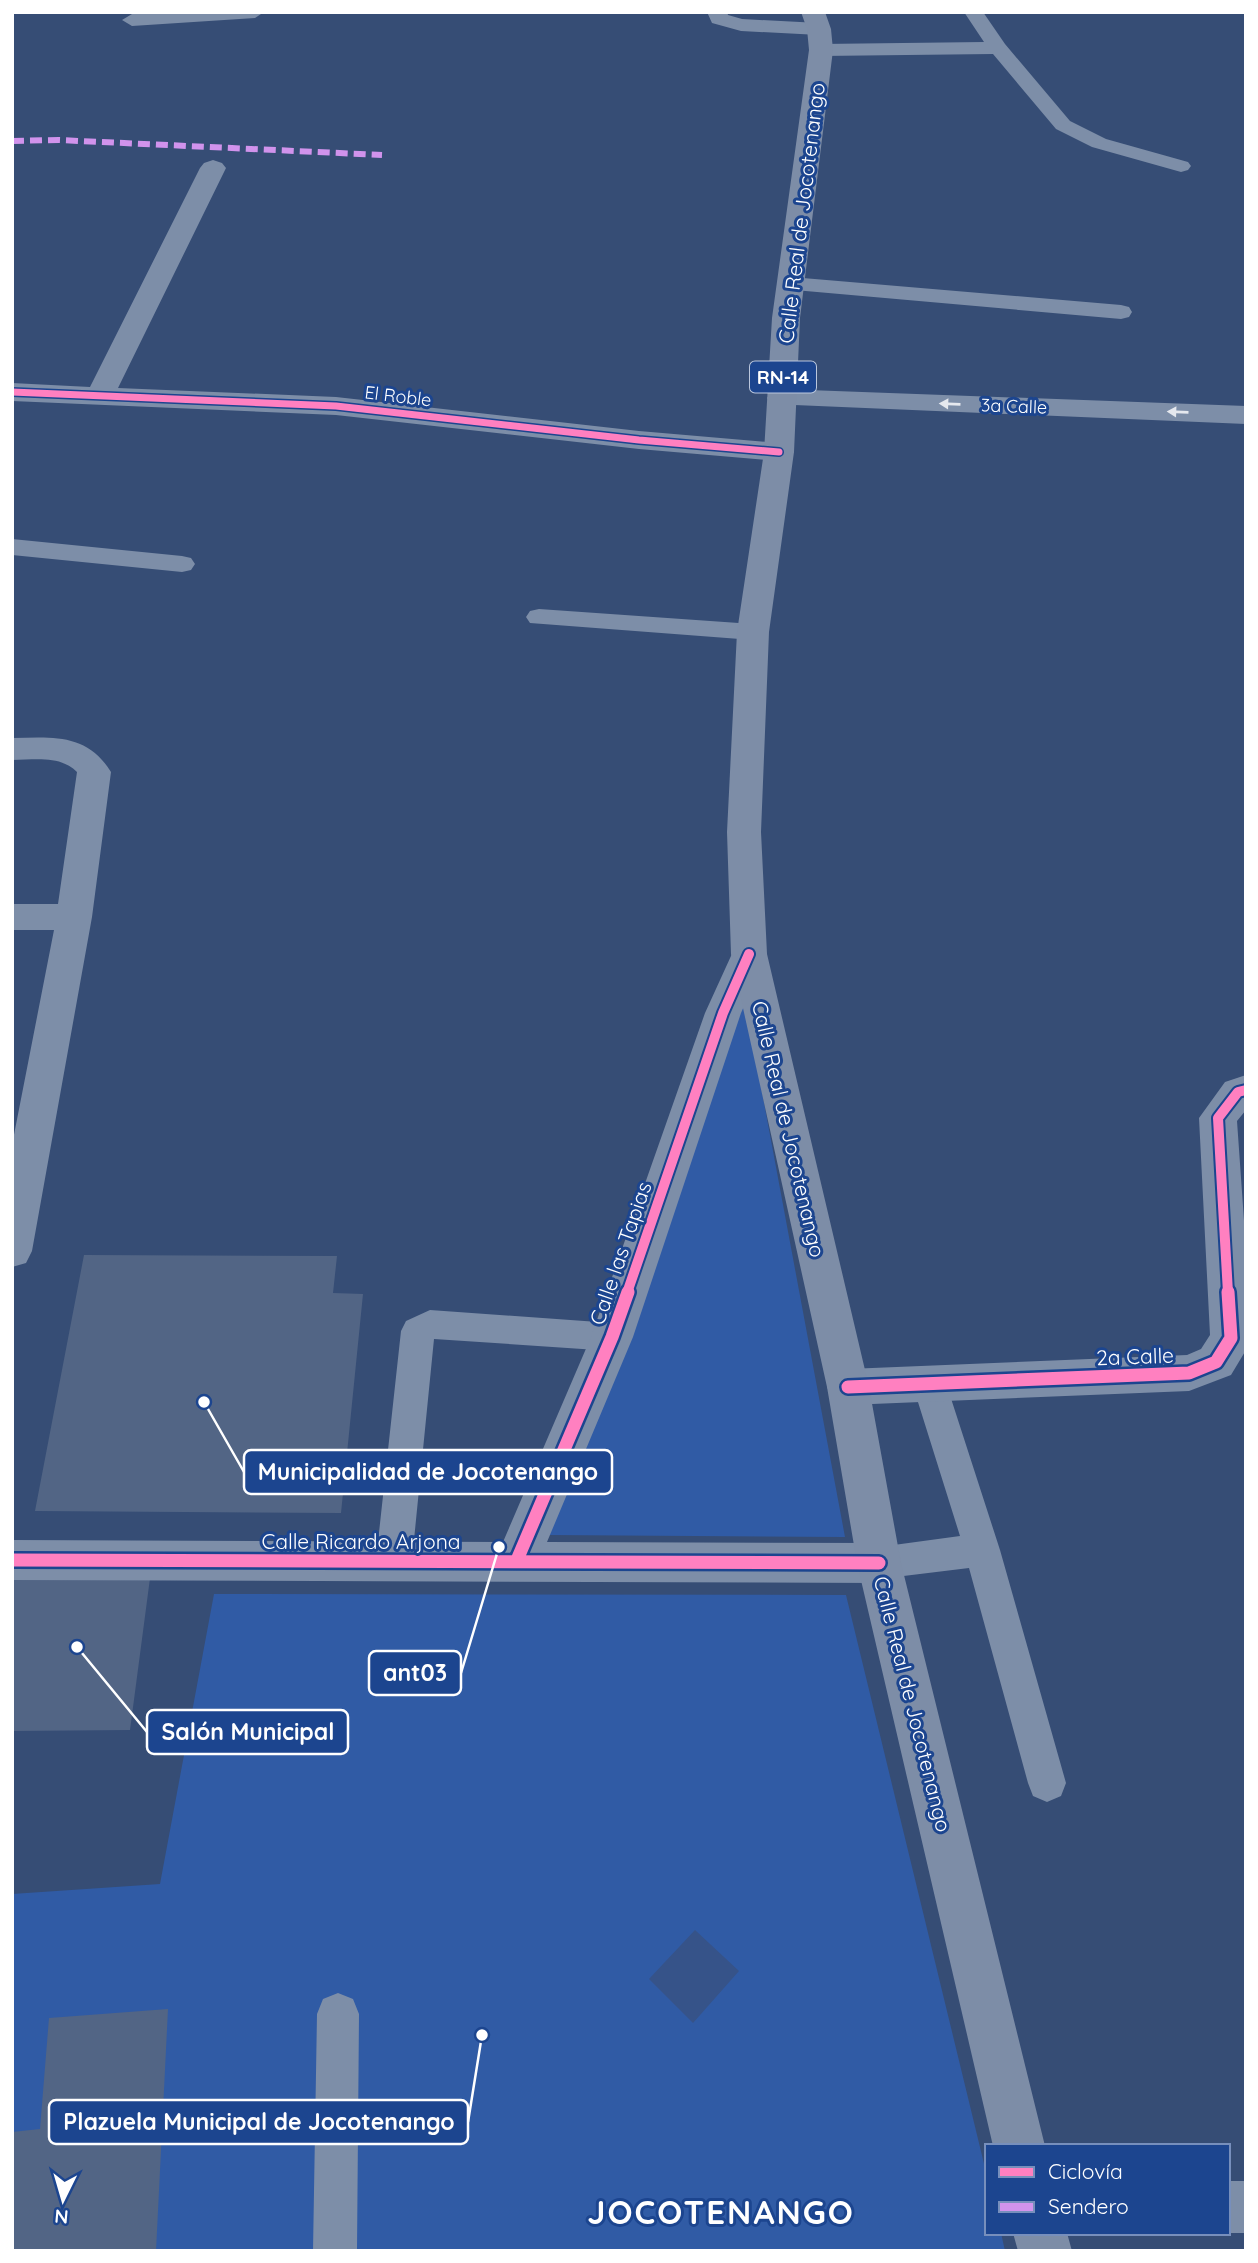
<svg xmlns="http://www.w3.org/2000/svg" width="1258" height="2263" font-family="Quicksand,sans-serif">
<rect width="100%" height="100%" fill="#364d75"/>
<path fill="#305ba5" d="M745,1001L845,1537L549,1535Z
M214,1594L846,1595L987,2176V2233H1001L1005,2251H12V1894L160,1884Z"/>
<path fill="#365389" d="M695,1930L739,1971L693,2023L649,1979Z"/>
<path fill="#526585" d="M84,1255L337,1256L333,1293L363,1294L341,1513L35,1511Z
M152,1563L130,1730L12,1731V1565Z
M168,2009L156,2251H12V2132L40,2129L49,2018Z"/>
<g fill="none" stroke-linecap="round" stroke-linejoin="round">
<path fill="#7d8ea8" fill-rule="evenodd" d="M162,12H264L255,18L132,26L122,20L132,14Z
M707,12H727L728,15L742,19L819,23L829,29L819,35L741,31L712,23Z
M964,12H983L1005,44L1070,121L1106,139L1188,162L1191,166L1188,170L1181,172L1092,147L1056,129L993,54L821,56L811,50L821,44L984,42Z
M791,277L1121,305L1129,307L1132,312L1129,317L1121,319L783,289L780,284L783,279Z
M12,539L182,556L191,558L195,564L191,570L182,572L12,555Z
M539,609L753,624L762,626L766,632L762,638L753,640L530,623L526,617L530,611Z
M430,1310L612,1323L624,1327L629,1337L624,1347L612,1351L434,1339L412,1560L407,1572L394,1576L381,1572L376,1560L401,1331L406,1321Z
M929,1368L941,1373L946,1383L1000,1550L1066,1783L1061,1796L1047,1802L1033,1796L1028,1783L969,1568L879,1579L866,1575L861,1563L866,1551L879,1547L960,1536L912,1383L917,1373Z
M338,1993L353,1999L359,2014L357,2251H313L317,2014L323,1999Z"/>
<path fill="#7d8ea8" fill-rule="evenodd" d="M213,160L222,163L226,168L118,388L336,397L639,431L779,443L789,446L794,452L789,458L779,461L639,449L336,415L12,401V383L90,387L200,168L204,163Z
M781,389L1246,406V424L771,404L767,398L771,392Z
M12,738C53,737 87,733 111,772L92,917L32,1251L26,1263L12,1267V1145L54,930H12V904H58L77,772C60,755 35,760 12,760Z
M1246,1075V1110L1237,1121L1246,1249V1350L1231,1375L1189,1391L848,1405L833,1400L827,1387L833,1374L848,1369L1187,1355L1201,1349L1210,1335L1199,1118L1225,1082Z"/>
<path fill="#7d8ea8" fill-rule="evenodd" d="M749,941L762,945L767,954L741,1013L633,1337L547,1542L879,1543L895,1549L901,1563L895,1577L879,1583L12,1580V1540L503,1542L591,1337L705,1013L736,945Z
M1228,2181H1246V2233H1228Z"/>
<path fill="#7d8da7" fill-rule="evenodd" d="M801,12H825L831,29L833,50L800,318L794,452L769,632L761,832L767,954L869,1387L901,1563L1045,2146H993L857,1563L827,1387L731,954L727,832L737,632L764,452L772,318L809,50L807,29Z
M1013,2233H1067L1072,2251H1018Z"/>
<path stroke="#d193ec" stroke-width="6" stroke-dasharray="12 6" stroke-linecap="butt" d="M12,141L59,140L382,155"/>
<g stroke="#1c458f" stroke-width="10">
<path id="cycleway-far2" d="M12,392L336,406L639,440L779,452"/>
</g>
<g stroke="#1c458f" stroke-width="14">
<path id="cycleway-far1" d="M627,1293L723,1013L749,954
M1228,1293L1218,1118L1238,1092L1246,1090"/>
</g>
<g stroke="#1c458f" stroke-width="18">
<path id="cycleway" d="M848,1387L1189,1373L1216,1362L1231,1338L1228,1292
M12,1560L879,1563
M517,1560L612,1337L628,1292"/>
</g>
<use href="#cycleway-far2" stroke="#ff80c0" stroke-width="7"/>
<use href="#cycleway-far1" stroke="#ff80c0" stroke-width="10"/>
<use href="#cycleway" stroke="#ff80c0" stroke-width="13"/>
</g>
<defs><path id="oneway-solid" d="M-6-.8H1V-3.2L6.5 0L1 3.2V.8H-6Z" transform="scale(1.75)"/></defs>
<g fill="#e5e8ee">
<use href="#oneway-solid" transform="translate(950 404) rotate(-178)"/>
<use href="#oneway-solid" transform="translate(1178 412) rotate(-178)"/>
</g>
<g text-anchor="middle" dominant-baseline="central" stroke-width="6" stroke-linejoin="round" paint-order="stroke">
<g font-size="18" fill="#fff" stroke="#1c458f">
<text transform="translate(398 396) rotate(7)">El Roble</text>
<text transform="translate(1014 406) rotate(2)">3a Calle</text>
</g>
<rect fill="#1c458f" stroke="#bbc7dd" stroke-width="2" x="750" y="361.5" width="66" height="31" rx="5"/>
<g font-size="19" font-weight="bold" fill="#fff">
<text x="783" y="377">RN-14</text>
</g>
<g font-size="21" fill="#fff" stroke="#1c458f">
<text transform="translate(801 213) rotate(-83)">Calle Real de Jocotenango</text>
<text transform="translate(789 1129) rotate(77)">Calle Real de Jocotenango</text>
<text transform="translate(620 1253) rotate(-71)">Calle las Tapias</text>
<text transform="translate(1135 1356) rotate(-2)">2a Calle</text>
<text x="361" y="1541">Calle Ricardo Arjona</text>
<text transform="translate(913 1704) rotate(76)">Calle Real de Jocotenango</text>
</g>
<g font-size="33" font-weight="bold" letter-spacing="2" fill="#fff" stroke="#1c458f">
<text x="721" y="2211">JOCOTENANGO</text>
</g>
</g>
<path fill="none" stroke="#fff" stroke-width="2.5" d="M204 1402L244 1472M499 1547L461 1673M77 1647L147 1732M482 2035L468 2122"/>
<g fill="#fff" stroke="#1c458f" stroke-width="2.5">
<circle cx="204" cy="1402" r="7"/>
<circle cx="499" cy="1547" r="7"/>
<circle cx="77" cy="1647" r="7"/>
<circle cx="482" cy="2035" r="7"/>
</g>
<g fill="#1c458f" stroke="#fff" stroke-width="2.5">
<rect x="244" y="1450" width="368" height="44" rx="7"/>
<rect x="369" y="1651" width="92" height="44" rx="7"/>
<rect x="147" y="1710" width="201" height="44" rx="7"/>
<rect x="49" y="2100" width="419" height="44" rx="7"/>
</g>
<g font-size="23" text-anchor="middle" font-weight="bold" fill="#fff">
<text x="428" y="1480">Municipalidad de Jocotenango</text>
<text x="415" y="1681">ant03</text>
<text x="248" y="1740">Salón Municipal</text>
<text x="259" y="2130">Plazuela Municipal de Jocotenango</text>
</g>
<rect width="1258" height="2263" fill="none" stroke="#ffffff" stroke-width="28"/>
<rect x="985" y="2144" width="245" height="91" fill="#1c458f" stroke="#778fbc" stroke-width="2"/>
<rect x="999" y="2167" width="35" height="10" fill="#ff80c0" stroke="#778fbc" stroke-width="2"/>
<text x="1048" y="2179" font-size="21" fill="#ffffff">Ciclovía</text>
<rect x="999" y="2202" width="35" height="10" fill="#d193ec" stroke="#778fbc" stroke-width="2"/>
<text x="1048" y="2214" font-size="21" fill="#ffffff">Sendero</text>
<g transform="translate(63 2200) rotate(185)" stroke="#1c458f" stroke-width="5" paint-order="stroke">
<path d="M0-5L12 26L0 18L-12 26Z" fill="#ffffff"/>
<text y="-10" font-size="19" font-weight="bold" text-anchor="middle" fill="#ffffff">N</text>
</g>
</svg>
